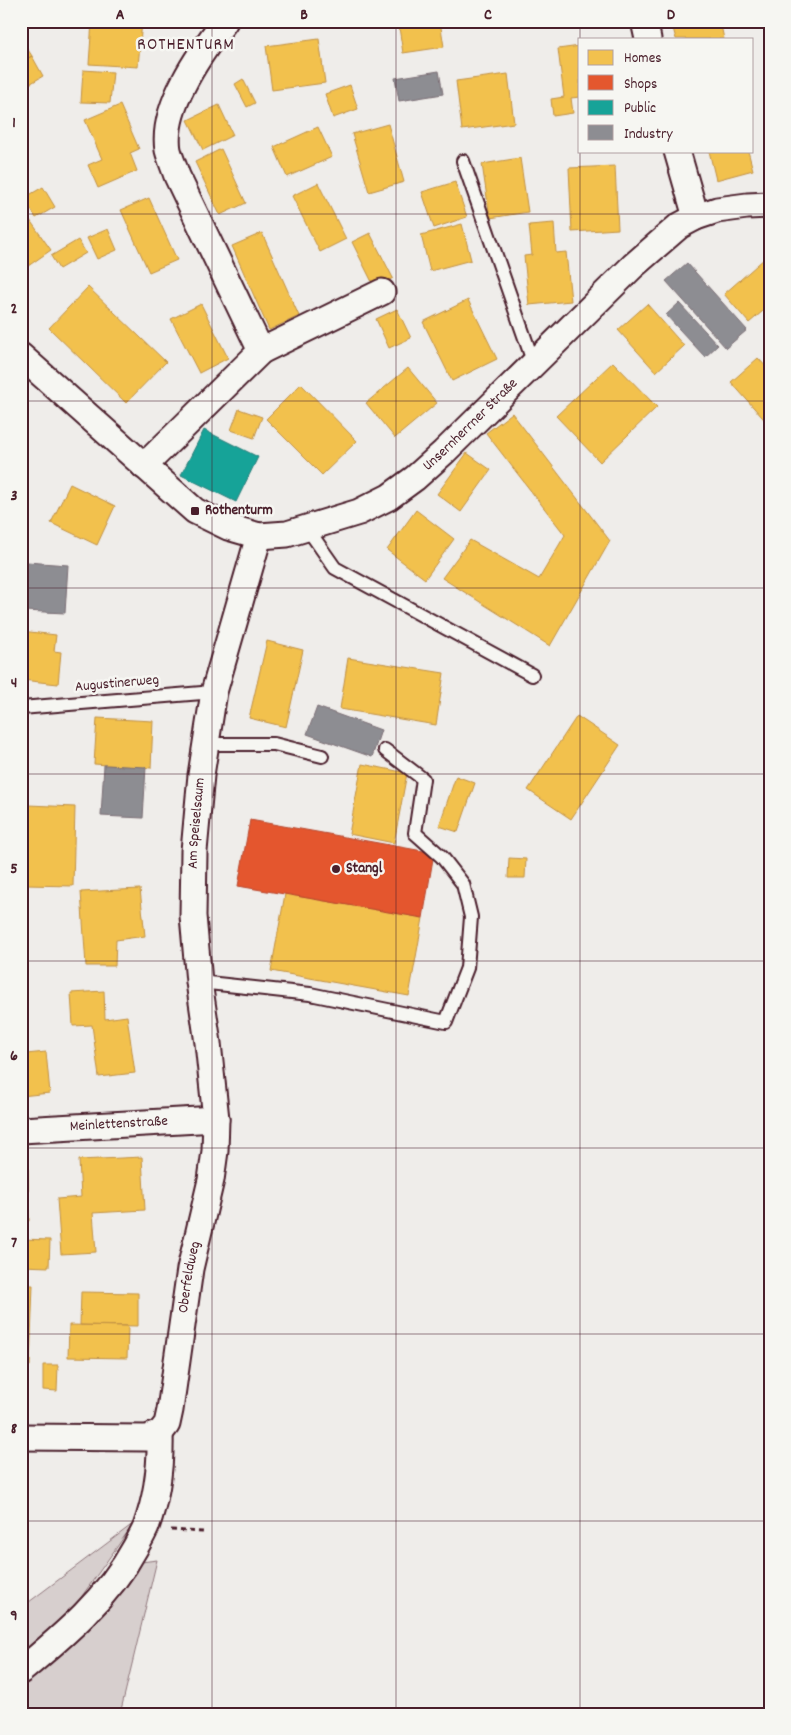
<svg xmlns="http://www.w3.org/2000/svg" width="791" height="1735" font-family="Dekko,sans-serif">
<rect width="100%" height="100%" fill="#efedea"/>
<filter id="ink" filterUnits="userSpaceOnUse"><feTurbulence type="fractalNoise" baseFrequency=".02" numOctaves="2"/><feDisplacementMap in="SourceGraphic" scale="10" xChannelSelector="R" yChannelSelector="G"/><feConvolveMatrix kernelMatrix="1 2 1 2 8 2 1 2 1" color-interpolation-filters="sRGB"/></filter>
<g filter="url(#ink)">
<path fill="#d7cfce" stroke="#90777c" d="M134,1523L72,1610L21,1653V1608Z
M157,1560L120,1714H21V1690L40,1669L86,1632L111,1606L141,1562Z"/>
<path fill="#f2c14e" stroke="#c09044" d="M92,21H142L138,67L89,64Z
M398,21H440L444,47L403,53Z
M671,21H720L724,39H676Z
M21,39L32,56L21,62Z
M319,39L325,83L272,90L266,46Z
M580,46V97L571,98L573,113L553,116L551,99L564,97L558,49Z
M32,56L43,76L21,89V62Z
M83,70L113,72L110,103L81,102Z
M508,74L514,123L462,130L456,81Z
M243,79L255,103L247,107L235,84Z
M350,85L358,109L333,118L325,94Z
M120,105L139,149L130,153L137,171L98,188L88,165L102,159L85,120Z
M219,105L233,135L203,150L188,120Z
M388,124L404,182L369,192L352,134Z
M318,127L332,157L287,177L274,147Z
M221,149L246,203L220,215L195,162Z
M709,151H748L753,170L716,180Z
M520,158L528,212L490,218L482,164Z
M615,166L618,229L572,232L569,168Z
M455,182L467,217L434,228L422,192Z
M318,183L346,239L320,252L292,196Z
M43,187L55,207L36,218L24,198Z
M149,198L177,260L149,272L121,210Z
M27,216L51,250L21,271V220Z
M554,223L556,253L566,252L571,301L529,305L524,256L532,255L529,225Z
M462,224L471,260L430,271L421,235Z
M108,229L117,250L97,259L87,238Z
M262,233L299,316L269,330L232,246Z
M370,233L393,278L375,288L352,242Z
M78,240L86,253L59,269L51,256Z
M765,258L770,264V305L749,323L724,294Z
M88,287L166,362L126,403L49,328Z
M468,300L497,359L452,381L423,322Z
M201,304L228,358L199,373L171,319Z
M647,304L684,346L656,372L618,330Z
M397,309L411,338L389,348L376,319Z
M758,358L770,371V426L731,382Z
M613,362L657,407L600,462L556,416Z
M408,368L437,403L395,438L366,403Z
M301,384L357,441L322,475L266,419Z
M239,409L262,417L254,438L231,430Z
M512,413L610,541L550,646L442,578L470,540L539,579L565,535L486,433Z
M467,453L491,470L461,512L437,494Z
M70,484L115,506L97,545L51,523Z
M416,510L454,539L425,579L387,550Z
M21,631L56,635L54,651L61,652L58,684L22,680L25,659L21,658Z
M267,641L303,650L286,727L249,718Z
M348,658L444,673L436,725L340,709Z
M577,716L620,745L571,819L528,790Z
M97,718L153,721L151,768L94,764Z
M362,764L407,773L394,843L349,834Z
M456,776L475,783L458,832L439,826Z
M28,805L75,807L73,886L26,885V861L21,862V812H27Z
M509,858L526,859L525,878H508Z
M140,889L145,936L116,940L115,966H86L81,892Z
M285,894L423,918L409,996L271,971Z
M104,991L105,1019L127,1016L135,1073L99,1077L92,1025L73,1026L71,993Z
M21,1022H25L26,1054L46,1052L50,1093L21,1096Z
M142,1157L145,1210L93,1213L96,1252L61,1254L57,1199L81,1197L79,1160Z
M21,1169H28L29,1221H21Z
M21,1239L50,1240L49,1267L21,1266Z
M21,1285H33L30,1366H21Z
M81,1292L138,1293V1326L80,1325Z
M69,1325L128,1326L127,1358L68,1357Z
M43,1365H58L57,1391L43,1390Z"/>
<path fill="#e4572e" stroke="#b6462d" d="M250,820L434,853L423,918L238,886Z"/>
<path fill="#17a398" stroke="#267b77" d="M204,430L258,457L236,502L181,475Z"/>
<path fill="#8d8d92" stroke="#796c73" d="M439,71L443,94L399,101L395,78Z
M687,263L747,330L726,348L666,281Z
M679,303L718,345L705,357L666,315Z
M27,562L68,565L65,613L24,611Z
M317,707L381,730L372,757L307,734Z
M104,765L146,767L143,818L101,816Z"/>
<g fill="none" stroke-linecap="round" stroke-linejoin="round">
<g stroke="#4a1f2b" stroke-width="16">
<path id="service" d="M463,161L534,364
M307,528L335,568L532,675
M21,708L214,692
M206,744H274L322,756
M199,982L310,994L446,1022L467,968L471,917L463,884L442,857L415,833L423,779L385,750"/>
</g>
<g stroke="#4a1f2b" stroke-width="29">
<g id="minor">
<path d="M644,21L648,39"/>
<path d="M677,151L696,217"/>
<path d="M261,351L382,292"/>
<path id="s1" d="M21,356L195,511L228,527L259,536L287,534L359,512L389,497L415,478L444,452L633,266L679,226L696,217L717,210L747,206L770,205"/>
<path d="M144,466L261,351L177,176C174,167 170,158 168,150C161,107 200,53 225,21"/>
<path id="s2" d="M21,1130L216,1119"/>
<path id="s3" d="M160,1433L167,1424L170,1410L190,1269L211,1180L215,1151L216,1119L208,1043L199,982L193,916L194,851L201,775L214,692L259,536"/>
<path d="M21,1437L147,1438L160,1433"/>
<path d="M21,1671C64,1635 108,1598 135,1548C139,1541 143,1534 146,1527C157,1497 161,1465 160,1433"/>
</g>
</g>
<path stroke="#4a1f2b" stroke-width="3" stroke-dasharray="5 4" stroke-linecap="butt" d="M171,1530L203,1532"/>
<use href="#service" stroke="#f6f6f2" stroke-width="12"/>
<use href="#minor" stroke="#f6f6f2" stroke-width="25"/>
</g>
</g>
<path fill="none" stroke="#4a1f2b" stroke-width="1" stroke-opacity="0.55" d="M212,21V1714M396,21V1714M580,21V1714M21,214H770M21,401H770M21,588H770M21,774H770M21,961H770M21,1148H770M21,1334H770M21,1521H770"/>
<g fill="#4a1f2b" stroke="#f6f6f2" stroke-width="2">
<rect x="190" y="506" width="10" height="10" rx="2.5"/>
<circle cx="336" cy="869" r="5"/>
</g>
<g text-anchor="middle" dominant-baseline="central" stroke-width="5" stroke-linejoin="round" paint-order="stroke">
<g font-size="15" fill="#4a1f2b" stroke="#f6f6f2">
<text stroke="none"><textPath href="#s1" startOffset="548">Unsernherrner Straße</textPath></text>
<text transform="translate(117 684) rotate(-5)">Augustinerweg</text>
<text stroke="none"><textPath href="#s3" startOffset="618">Am Speiselsaum</textPath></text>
<text stroke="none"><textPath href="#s2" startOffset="98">Meinlettenstraße</textPath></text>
<text stroke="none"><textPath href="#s3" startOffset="160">Oberfeldweg</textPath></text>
</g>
<g font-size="15" font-weight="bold" fill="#4a1f2b" stroke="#f6f6f2" text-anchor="start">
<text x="205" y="511">Rothenturm</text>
<text x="346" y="869">Stangl</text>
</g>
<g font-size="18" letter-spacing="1" fill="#4a1f2b" stroke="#f6f6f2">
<text x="186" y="45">ROTHENTURM</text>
</g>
</g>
<rect width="791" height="1735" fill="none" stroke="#f6f6f2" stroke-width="55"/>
<rect x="578" y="38" width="175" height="115" fill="#f6f6f2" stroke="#b1a0a2"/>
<rect x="588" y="50" width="25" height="15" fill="#f2c14e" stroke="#b1a0a2"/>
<text x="624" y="62" font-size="15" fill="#4a1f2b">Homes</text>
<rect x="588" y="75" width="25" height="15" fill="#e4572e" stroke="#b1a0a2"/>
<text x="624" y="88" font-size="15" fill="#4a1f2b">Shops</text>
<rect x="588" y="100" width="25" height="15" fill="#17a398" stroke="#b1a0a2"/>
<text x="624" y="112" font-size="15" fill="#4a1f2b">Public</text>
<rect x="588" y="125" width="25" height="15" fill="#8d8d92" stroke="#b1a0a2"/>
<text x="624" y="138" font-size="15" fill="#4a1f2b">Industry</text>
<rect x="28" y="28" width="736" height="1680" fill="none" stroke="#4a1f2b" stroke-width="2"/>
<g font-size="16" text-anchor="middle" font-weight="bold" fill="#4a1f2b">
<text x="120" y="19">A</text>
<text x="304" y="19">B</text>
<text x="488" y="19">C</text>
<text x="671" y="19">D</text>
<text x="14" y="127">1</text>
<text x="14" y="313">2</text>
<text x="14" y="500">3</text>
<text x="14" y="687">4</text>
<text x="14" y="873">5</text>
<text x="14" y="1060">6</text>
<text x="14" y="1247">7</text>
<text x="14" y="1433">8</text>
<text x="14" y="1620">9</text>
</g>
</svg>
